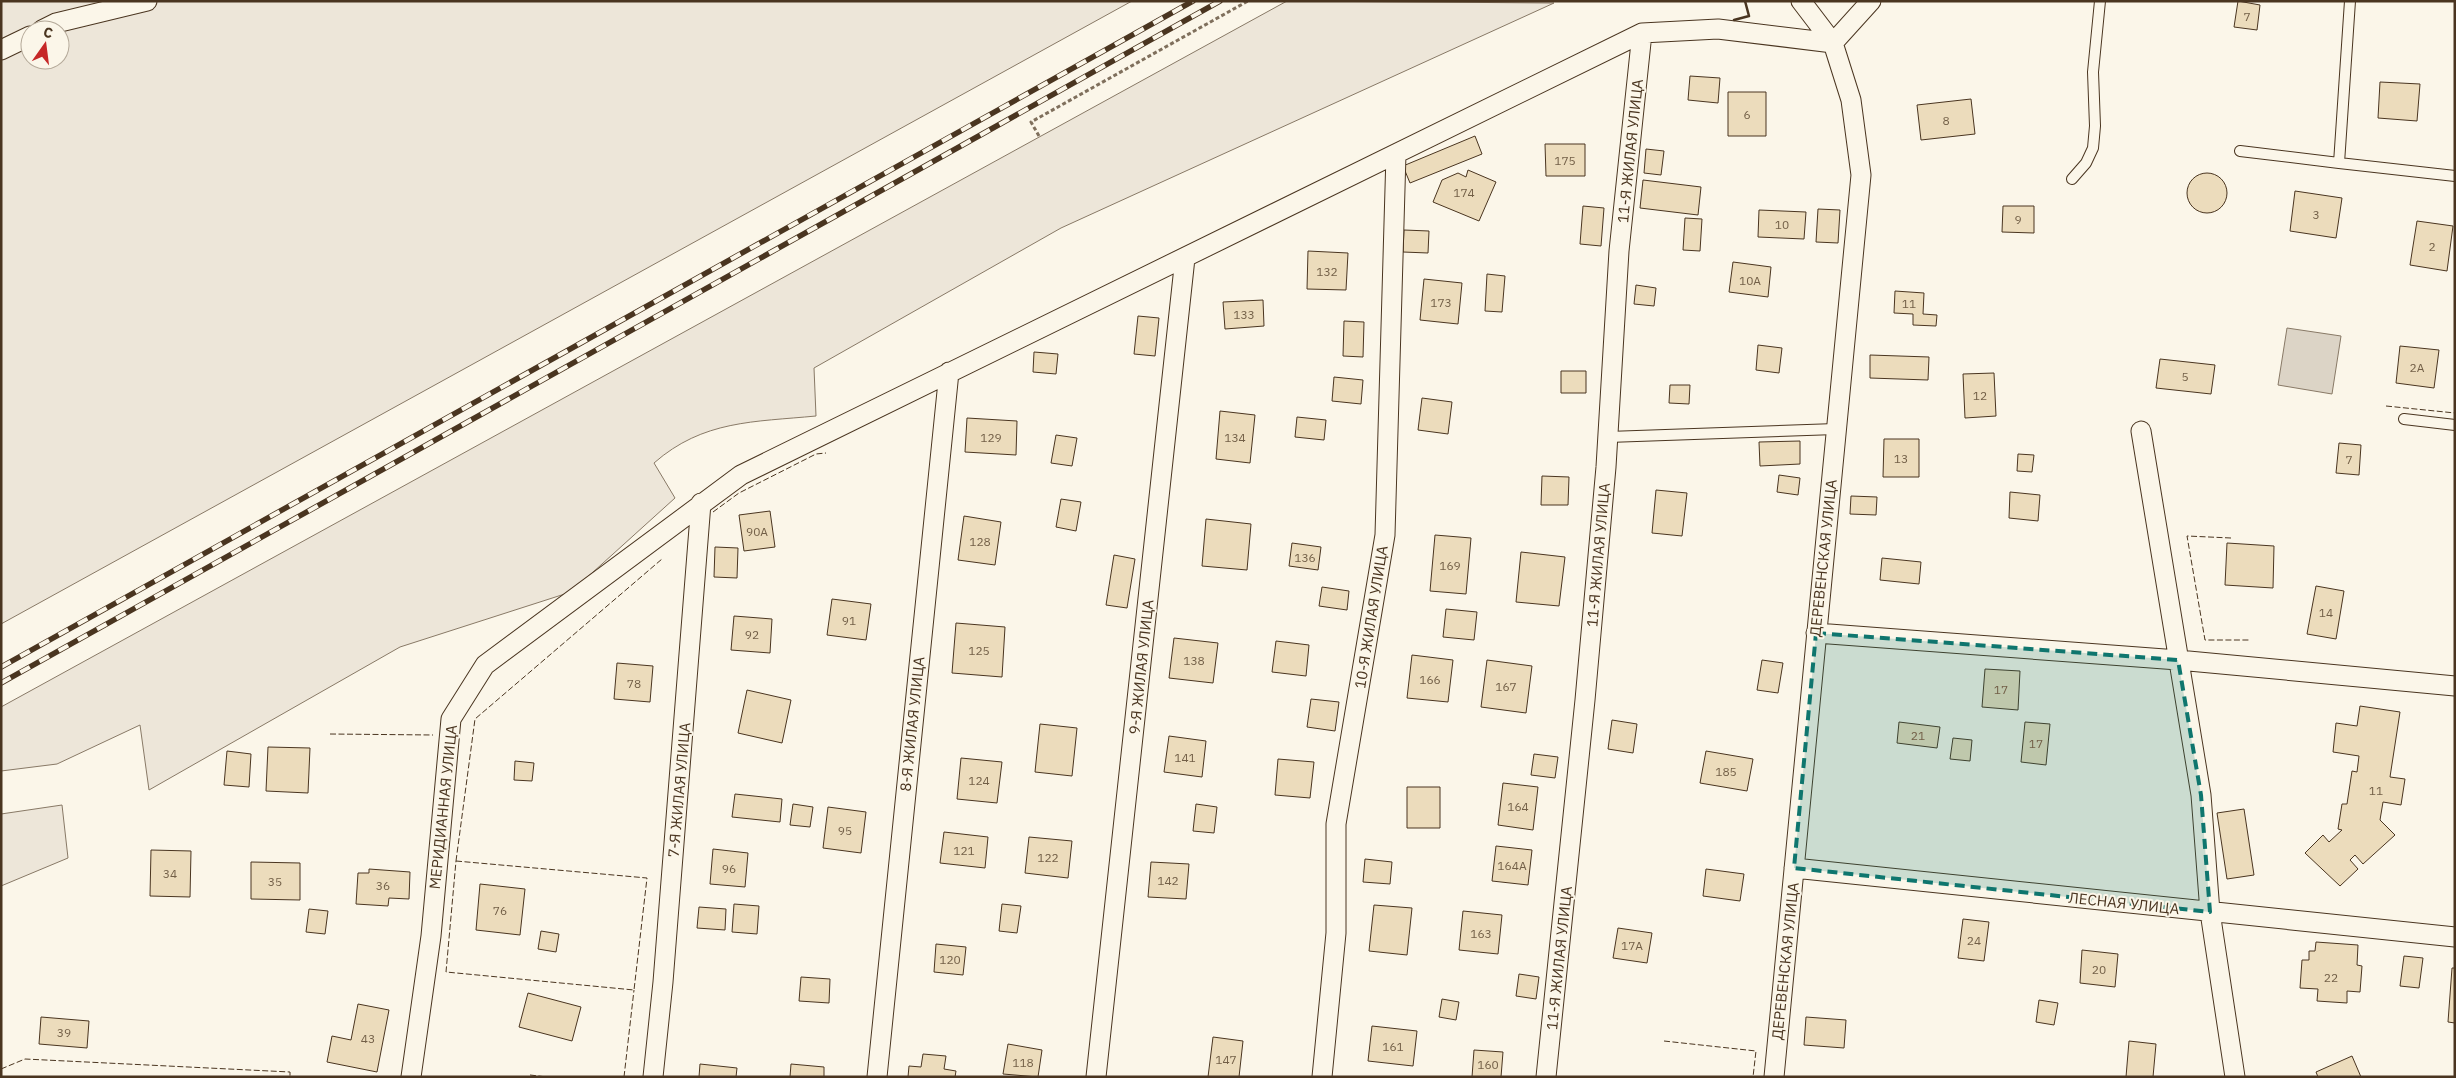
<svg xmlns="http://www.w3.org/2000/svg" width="2456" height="1078" font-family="'IBM Plex Sans',sans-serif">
<rect width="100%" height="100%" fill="#fbf6e9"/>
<path fill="#ede6d9" stroke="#887966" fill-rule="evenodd" d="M1,1H1132L1,624ZM30,30H60V60H30Z
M1287,1L1554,3L1061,228L814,368L816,416C754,422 703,420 654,463L675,498L571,592L400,647L149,790L140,725L57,764L1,771V707Z
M62,805L68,858L1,886V814Z"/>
<path fill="#dcd4c6" stroke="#887966" d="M2287,328L2341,336L2332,394L2278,385Z"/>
<path fill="#ecdcbc" stroke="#4a3520" d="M2238,1L2260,5L2257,30L2234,27Z
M1690,76L1720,78L1718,103L1688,100Z
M2380,82L2420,84L2417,121L2378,118Z
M1728,92H1766V136H1728Z
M1971,99L1975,134L1921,140L1917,105Z
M1475,136L1482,154L1410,183L1403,166Z
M1545,144H1585V176H1546Z
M1646,149L1664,151L1661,175L1644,173Z
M1468,170L1496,182L1479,221L1433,202L1442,180L1458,173L1466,177Z
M2187 193a20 20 0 1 1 40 0a20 20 0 1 1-40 0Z
M1643,180L1701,187L1698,215L1640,208Z
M2295,191L2342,198L2336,238L2290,231Z
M1583,206L1604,208L1601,246L1580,244Z
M2003,206H2034V233L2002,232Z
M1818,209L1840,210L1838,243L1816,242Z
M1759,210L1806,212L1804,239L1758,237Z
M1685,218L1702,219L1700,251L1683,250Z
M2417,221L2453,226L2447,271L2410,265Z
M1404,230L1429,231L1428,253L1403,252Z
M1308,251L1348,253L1346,290L1307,289Z
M1733,262L1771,267L1768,297L1729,292Z
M1487,274L1505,276L1502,312L1485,311Z
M1424,279L1462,283L1458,324L1420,320Z
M1636,285L1656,288L1654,306L1634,304Z
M1895,291L1924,293L1923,314L1937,315L1936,326L1913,325V314L1894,313Z
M1263,300L1264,326L1225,329L1223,302Z
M1138,316L1159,318L1155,356L1134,354Z
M1344,321L1364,322L1363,357L1343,356Z
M1758,345L1782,348L1779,373L1756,370Z
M2400,346L2439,350L2434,388L2396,383Z
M1034,352L1058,354L1056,374L1033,372Z
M1870,355L1929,357L1928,380L1870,378Z
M2160,359L2215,365L2211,394L2156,388Z
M1561,371H1586V393H1561Z
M1994,373L1996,416L1965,418L1963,374Z
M1334,377L1363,380L1361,404L1332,401Z
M1670,385H1690L1689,404L1669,403Z
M1422,398L1452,402L1448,434L1418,430Z
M1220,411L1255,415L1250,463L1216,459Z
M1297,417L1326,420L1324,440L1295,437Z
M967,418L1017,421L1016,455L965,452Z
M1056,435L1077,438L1072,466L1051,463Z
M1884,439H1919V477H1883Z
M1800,441V464L1760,466L1759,442Z
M2339,443L2361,445L2359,475L2336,473Z
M2018,454L2034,455L2032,472L2017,471Z
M1779,475L1800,478L1798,495L1777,492Z
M1542,476L1569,477L1568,505H1541Z
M1656,490L1687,493L1682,536L1652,533Z
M2010,492L2040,495L2038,521L2009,518Z
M1851,496L1877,497L1876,515L1850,514Z
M1061,499L1081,502L1076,531L1056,527Z
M770,511L775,547L744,551L739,515Z
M964,516L1001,522L995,565L958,560Z
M1206,519L1251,524L1247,570L1202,566Z
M1435,535L1471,538L1466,594L1430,591Z
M1292,543L1321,547L1318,570L1289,566Z
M2227,543L2274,546L2273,588L2225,585Z
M715,547L738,548L737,578L714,577Z
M1521,552L1565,557L1559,606L1516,602Z
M1114,555L1135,559L1127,608L1106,605Z
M1882,558L1921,562L1919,584L1880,580Z
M2316,586L2344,591L2336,639L2307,634Z
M1322,587L1349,591L1347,610L1319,606Z
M832,599L871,604L866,640L827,635Z
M1446,609L1477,612L1474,640L1443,637Z
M734,616L772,619L770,653L731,650Z
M956,623L1005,627L1002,677L952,673Z
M1174,638L1218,643L1213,683L1169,678Z
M1276,641L1309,645L1306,676L1272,672Z
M1412,655L1453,660L1448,702L1407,698Z
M1487,660L1532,666L1526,713L1481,707Z
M1762,660L1783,663L1778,693L1757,690Z
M617,663L653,666L650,702L614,699Z
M1985,669L2020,671L2018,710L1982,707Z
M747,690L791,700L782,743L738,733Z
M1311,699L1339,702L1335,731L1307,727Z
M2360,706L2400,712L2390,777L2405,779L2401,805L2383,802L2380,820L2395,835L2363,864L2355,855L2350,860L2358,869L2340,886L2305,853L2323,835L2329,842L2342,830L2338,829L2342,804H2347L2352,771L2357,772L2359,756L2333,752L2336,723L2357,726Z
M1612,720L1637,724L1633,753L1608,749Z
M1899,722L1940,727L1937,748L1897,743Z
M2025,722L2050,724L2046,765L2021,762Z
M1040,724L1077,728L1072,776L1035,772Z
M1169,736L1206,741L1202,777L1164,772Z
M1953,738L1972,740L1970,761L1950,759Z
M268,747L310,748L308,793L266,791Z
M227,751L251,754L249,787L224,785Z
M1706,751L1753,759L1747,791L1700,783Z
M1534,754L1558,757L1555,778L1531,775Z
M961,758L1002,762L997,803L957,799Z
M1278,759L1314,762L1310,798L1275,795Z
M515,761L534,763L532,781L514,780Z
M1503,783L1538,787L1533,830L1498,825Z
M1407,787H1440V828H1407Z
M735,794L782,799L780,822L732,817Z
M793,804L813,807L810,827L790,825Z
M1196,804L1217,807L1214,833L1193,831Z
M828,807L866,812L861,853L823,848Z
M2244,809L2254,875L2227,879L2217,813Z
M944,832L988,837L985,868L940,863Z
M1029,837L1072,841L1068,878L1025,873Z
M1496,846L1532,850L1528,885L1492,881Z
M713,849L748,853L745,887L710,884Z
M151,850L191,851L190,897L150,896Z
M1365,859L1392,862L1390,884L1363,882Z
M251,862L300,863V900L251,899Z
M1151,862L1189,864L1186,899L1148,897Z
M369,869L410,872L409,899L389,898L388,906L356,904L358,873H369Z
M1706,869L1744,874L1740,901L1703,896Z
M480,884L525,889L520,935L476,930Z
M734,904L759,906L757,934L732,932Z
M1002,904L1021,906L1017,933L999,931Z
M1374,905L1412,908L1407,955L1369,951Z
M699,907L726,909L725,930L697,928Z
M309,909L328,911L325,934L306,932Z
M1463,911L1502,915L1498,954L1459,950Z
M1963,919L1989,922L1984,961L1958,958Z
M1618,928L1652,933L1647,963L1613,958Z
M541,931L559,934L556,952L538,949Z
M2316,942L2358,945L2357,965L2362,966L2360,992L2347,991V1003L2317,1001L2318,989L2300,988L2302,960H2309V951H2315Z
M936,944L966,947L963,975L934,972Z
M2082,950L2118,954L2115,987L2080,983Z
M2404,956L2423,958L2419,988L2400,986Z
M2452,968H2455V1023L2448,1022Z
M1519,974L1539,977L1536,999L1516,996Z
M801,977L830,979L829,1003L799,1001Z
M528,993L581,1007L572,1041L519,1027Z
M1442,999L1459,1002L1456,1020L1439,1017Z
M2039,1000L2058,1003L2054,1025L2036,1022Z
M358,1004L389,1010L377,1072L327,1062L332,1036L351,1040Z
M41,1017L89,1021L87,1048L39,1044Z
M1806,1017L1846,1020L1844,1048L1804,1045Z
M1372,1026L1417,1031L1413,1066L1368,1061Z
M1213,1037L1243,1041L1239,1077H1208Z
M2129,1041L2156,1044L2153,1077H2126Z
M1008,1044L1042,1050L1038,1077L1003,1074Z
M1474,1050L1503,1052L1501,1077H1472Z
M923,1054L946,1056L944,1069L956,1071L955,1077H908L909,1066L921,1067Z
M2352,1056L2361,1077H2318L2316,1072Z
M700,1064L737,1068L736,1077H699Z
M791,1064L824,1067V1077H790Z"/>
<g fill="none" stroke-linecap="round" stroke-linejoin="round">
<g stroke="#4a3520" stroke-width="12">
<path id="service" d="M2350,1L2339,163L2455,176
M2240,151L2339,163
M2072,179L2086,163L2093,148L2095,126L2093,72L2100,1
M2404,419L2455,425
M1608,437L1836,429"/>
</g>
<g stroke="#4a3520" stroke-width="21">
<path id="minor" d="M42,30L56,23L147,1
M1833,43L1871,1
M1,50L30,36
M2141,431L2201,795L2210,912L2235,1077
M1816,633L2178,660L2455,686
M1794,868L2455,937
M411,1077L431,936L451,719L485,665L741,475L1642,33L1718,29L1833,43
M653,1077L663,982L701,503
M877,1077L949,372
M1096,1077L1185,258
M1322,1077L1336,933V824L1385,535L1396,154
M1546,1077L1585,700L1606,467L1619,251L1642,33
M1774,1077L1861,175L1851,100L1833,43L1801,1"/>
</g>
<path stroke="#7f6f5c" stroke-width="3" stroke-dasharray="4 2.5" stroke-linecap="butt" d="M1039,136L1031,122L1248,1"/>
<use href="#service" stroke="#fbf6e9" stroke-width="10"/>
<use href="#minor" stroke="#fbf6e9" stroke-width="19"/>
<g stroke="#4a3520" stroke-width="5.5">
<path id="rail" d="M1,667L1193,1
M1,683L1220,1"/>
</g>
<use href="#rail" stroke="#fbf6e9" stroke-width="4" stroke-dasharray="11" stroke-linecap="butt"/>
<path stroke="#4a3520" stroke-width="1" stroke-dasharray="6 2.5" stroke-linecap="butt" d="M2386,406L2455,413
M713,512L739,493L816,454L826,453
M2231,538L2187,536L2205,640H2249
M330,734L433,735
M456,861L647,878L634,990L446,972Z
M456,861L475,719L662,559
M1664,1041L1756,1051L1753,1077
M1,1069L25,1059L290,1072V1077
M530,1075L547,1077
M624,1077L634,990"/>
<path stroke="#4a3520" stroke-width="2.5" d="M1734,20L1749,16L1745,1"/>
</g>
<path fill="#0f766e" fill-opacity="0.2" stroke="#0f766e" stroke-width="4" stroke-dasharray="10 6" stroke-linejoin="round" d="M1816,633L2178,660L2201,795L2210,912L1794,868Z"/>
<g text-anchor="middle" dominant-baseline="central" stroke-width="4" stroke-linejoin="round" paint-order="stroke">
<g font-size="12" fill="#725f47">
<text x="2247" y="16">7</text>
<text x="1747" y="114">6</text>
<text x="1946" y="120">8</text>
<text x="1565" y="160">175</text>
<text x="1464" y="192">174</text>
<text x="2316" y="214">3</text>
<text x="2018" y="219">9</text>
<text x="1782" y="224">10</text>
<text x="2432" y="246">2</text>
<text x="1327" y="271">132</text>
<text x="1750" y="280">10А</text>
<text x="1441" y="302">173</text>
<text x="1909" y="303">11</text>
<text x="1244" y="314">133</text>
<text x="2417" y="367">2А</text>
<text x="2185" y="376">5</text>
<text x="1980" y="395">12</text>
<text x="991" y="437">129</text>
<text x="1235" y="437">134</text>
<text x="1901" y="458">13</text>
<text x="2349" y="459">7</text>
<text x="757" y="531">90А</text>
<text x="980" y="541">128</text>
<text x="1305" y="557">136</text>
<text x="1450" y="565">169</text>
<text x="2326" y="612">14</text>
<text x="849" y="620">91</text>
<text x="752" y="634">92</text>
<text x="979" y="650">125</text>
<text x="1194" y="660">138</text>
<text x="1430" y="679">166</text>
<text x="634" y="683">78</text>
<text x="1506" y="686">167</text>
<text x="2001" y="689">17</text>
<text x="1918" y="735">21</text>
<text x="2036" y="743">17</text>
<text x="1185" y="757">141</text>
<text x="1726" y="771">185</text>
<text x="979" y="780">124</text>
<text x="2376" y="790">11</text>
<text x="1518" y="806">164</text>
<text x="845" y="830">95</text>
<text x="964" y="850">121</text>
<text x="1048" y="857">122</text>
<text x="1512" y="865">164А</text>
<text x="729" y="868">96</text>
<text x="170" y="873">34</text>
<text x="1168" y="880">142</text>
<text x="275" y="881">35</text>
<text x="383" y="885">36</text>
<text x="500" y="910">76</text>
<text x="1481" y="933">163</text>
<text x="1974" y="940">24</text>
<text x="1632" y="945">17А</text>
<text x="950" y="959">120</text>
<text x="2099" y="969">20</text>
<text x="2331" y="977">22</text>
<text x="64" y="1032">39</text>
<text x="368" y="1038">43</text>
<text x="1393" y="1046">161</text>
<text x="1226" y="1059">147</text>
<text x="1023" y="1062">118</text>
<text x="1488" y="1064">160</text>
</g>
<g font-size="15" fill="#4a3520" stroke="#fbf6e9">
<text transform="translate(1630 151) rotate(-84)">11-Я ЖИЛАЯ УЛИЦА</text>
<text transform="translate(1598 555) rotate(-85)">11-Я ЖИЛАЯ УЛИЦА</text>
<text transform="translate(1823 558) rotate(-84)">ДЕРЕВЕНСКАЯ УЛИЦА</text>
<text transform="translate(1371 617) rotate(-81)">10-Я ЖИЛАЯ УЛИЦА</text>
<text transform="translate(1141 667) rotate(-84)">9-Я ЖИЛАЯ УЛИЦА</text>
<text transform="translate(912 724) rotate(-84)">8-Я ЖИЛАЯ УЛИЦА</text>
<text transform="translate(679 790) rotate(-85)">7-Я ЖИЛАЯ УЛИЦА</text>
<text transform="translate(443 807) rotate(-84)">МЕРИДИАННАЯ УЛИЦА</text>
<text transform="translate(2124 903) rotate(6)">ЛЕСНАЯ УЛИЦА</text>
<text transform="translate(1559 958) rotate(-84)">11-Я ЖИЛАЯ УЛИЦА</text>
<text transform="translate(1785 961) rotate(-84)">ДЕРЕВЕНСКАЯ УЛИЦА</text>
</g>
</g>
<rect width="2456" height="1078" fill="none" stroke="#4a3520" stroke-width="5"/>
<g transform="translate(45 45) rotate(14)"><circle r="24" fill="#fbf6e9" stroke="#b4a999"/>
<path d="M0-4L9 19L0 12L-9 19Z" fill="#c62828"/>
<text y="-8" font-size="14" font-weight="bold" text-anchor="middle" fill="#4a3520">С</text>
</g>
</svg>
